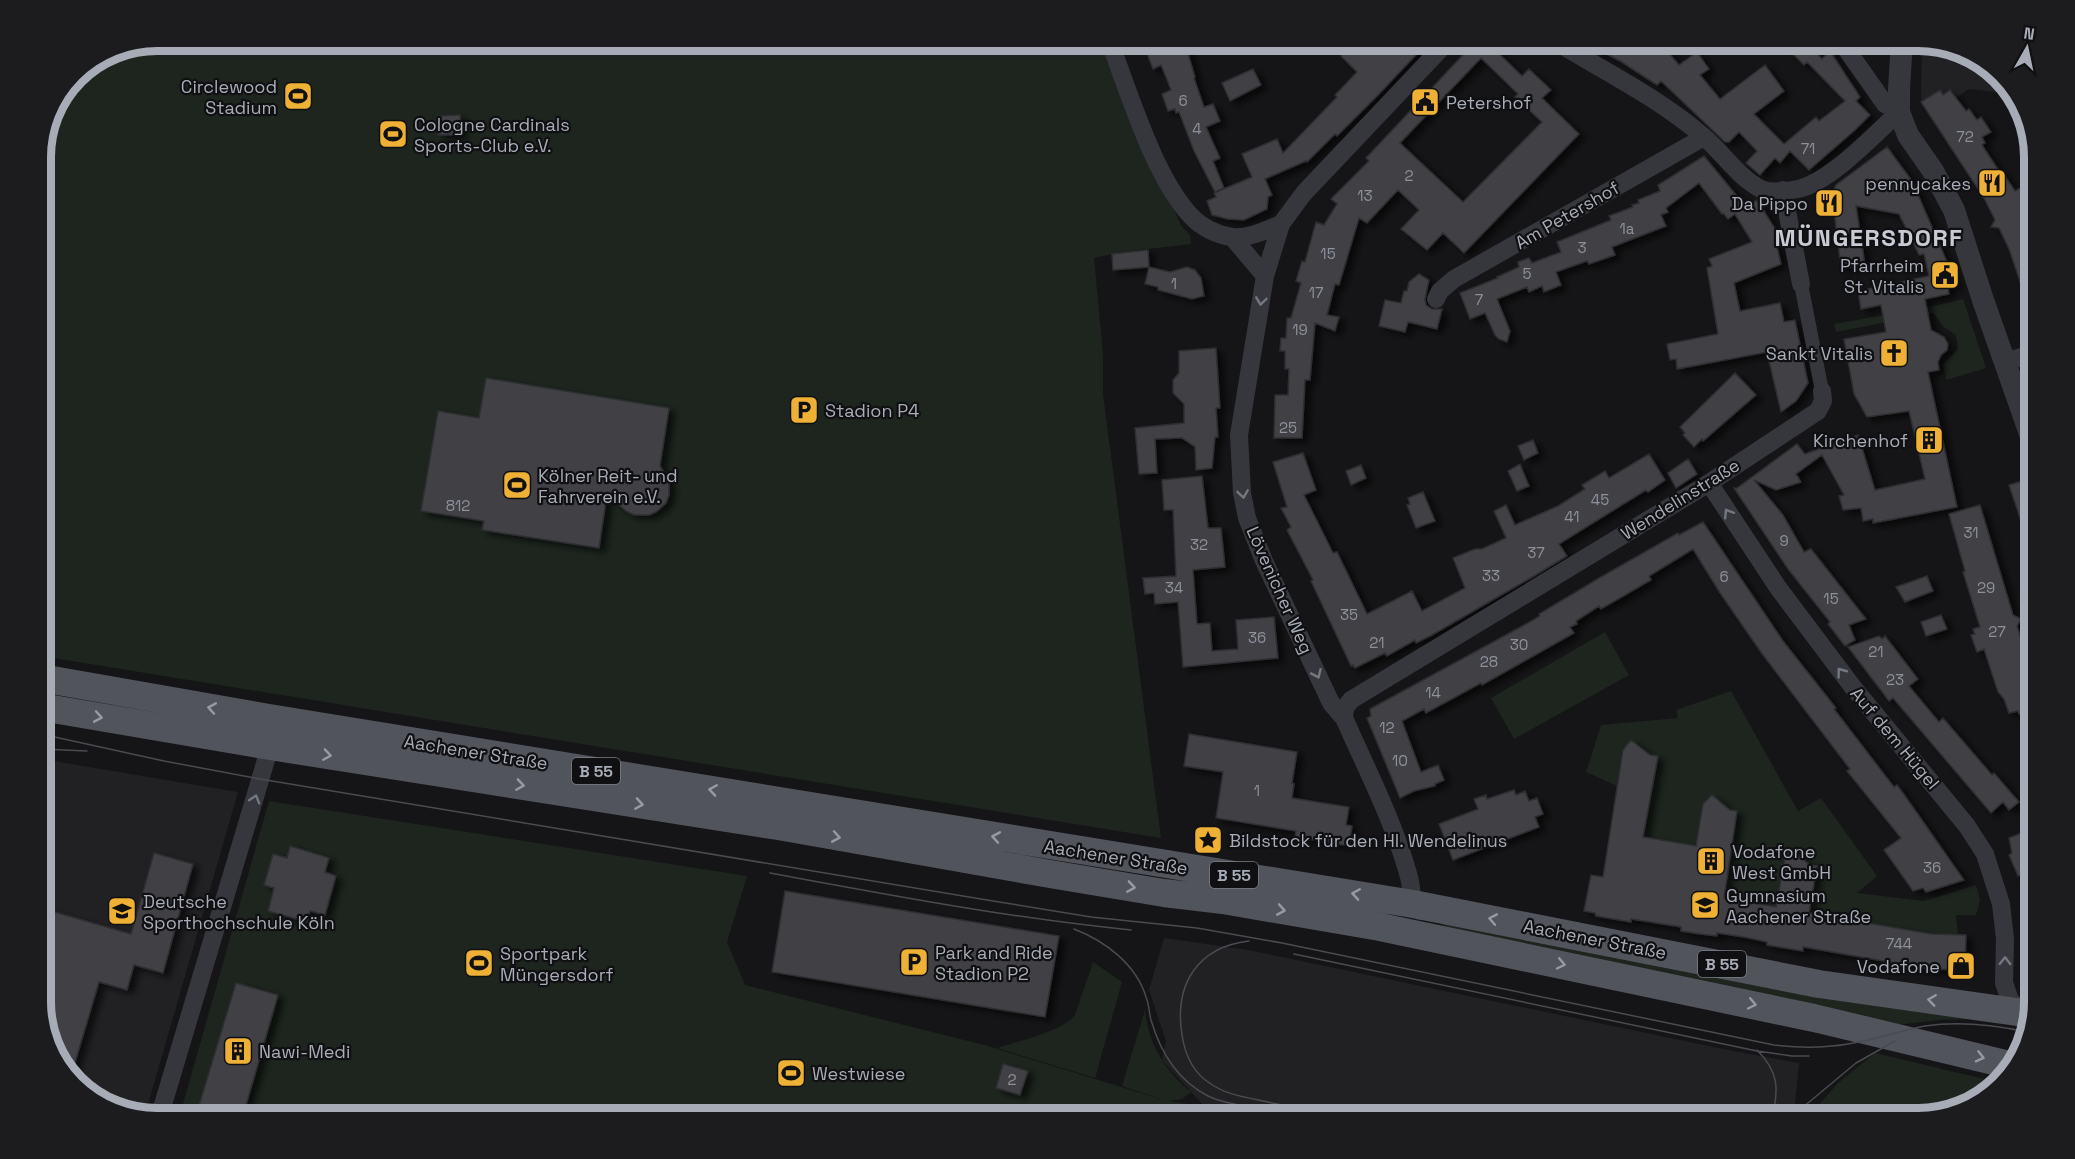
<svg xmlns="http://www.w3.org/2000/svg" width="2075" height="1159" font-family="'Space Grotesk',sans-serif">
<defs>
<filter id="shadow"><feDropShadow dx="6" dy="4" stdDeviation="3" flood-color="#0009"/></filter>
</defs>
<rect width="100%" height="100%" fill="#151517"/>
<path fill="#212124" d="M1922,41L1976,56L2014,94L1969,89L1931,116L1921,102Z
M41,759L238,792L145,1115L99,1103L56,1061L41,1010Z
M1164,938L1248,950L1733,1051L1799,1063L1794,1114L1791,1118H1199L1202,1104L1162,1060L1166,1041L1149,990Z"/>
<path fill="#1d251e" d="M157,40L1107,41L1181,226L1190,235L1191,244L1121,252L1094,258L1103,354V394L1161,838L41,656V149L49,112L75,74L113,49Z
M1963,299L1986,368L1946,380L1943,364L1958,349L1956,335L1944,327L1933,313L1836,332L1834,324L1929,307Z
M1605,632L1629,675L1514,739L1491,698Z
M1731,691L1798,811L1821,798L1877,876L1857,893L1924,901L1976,885L1980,900L1976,915H1956L1958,934H1931L1809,913L1817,866L1806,864L1791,849L1787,855L1786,861H1784L1776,907L1724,898L1737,811L1726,809V807L1711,795L1703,807L1696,846L1643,837L1658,756L1647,754V752L1631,740L1626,752H1622L1617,786L1586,772L1601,725L1678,718L1676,710Z
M269,801L747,876L727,942L745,985L984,1045L1167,1101L1122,1086L1145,1010C1148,1043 1165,1071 1191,1092L1182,1099L1169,1101L1199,1106L1210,1118H179Z
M1440,923L1971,1019L1940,1020L1895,1025L1451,930Z
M1093,962L1122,982L1095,1078L997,1048C1019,1041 1061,1032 1075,1015Z
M1875,1053L1997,1082L1977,1103L1919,1118H1807L1838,1083Z"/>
<path fill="#3f4044" stroke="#2f2f33" stroke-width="1.5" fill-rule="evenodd" filter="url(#shadow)" d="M1142,40H1184L1195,77L1194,78L1204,107L1213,104L1220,121L1206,127L1220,158L1213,161L1224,188L1215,192L1194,151L1179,112L1176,113L1175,109L1168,111L1162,94L1171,90L1166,77L1161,65L1153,69Z
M1355,40H1430L1379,94L1337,136L1335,134L1307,162L1306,161L1265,179L1272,195L1268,197L1267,209L1244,220L1228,219L1212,215L1207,201L1216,197L1214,193L1252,177L1242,154L1277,139L1283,153L1337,97L1335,95L1357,72L1341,56Z
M1477,40H1485L1522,76L1529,69L1551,90L1542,98L1579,134L1464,253L1443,233L1427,250L1401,229L1419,210L1398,190L1367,223L1359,218L1339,285L1335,284L1327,315L1339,317L1335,331L1315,323L1310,380H1305L1302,438H1274L1275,395H1288L1289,369H1285V351H1280L1281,338H1286L1287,318H1291L1301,283L1296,281L1302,261L1305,262L1316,222L1324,225L1337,204L1331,199L1369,161L1366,158ZM1481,58L1518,94L1515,97L1542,122L1463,202L1400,143Z
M1579,40H1658L1679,65L1697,52L1709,69L1700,75L1720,99L1765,65L1784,91L1754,114L1784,144L1816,117L1819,121L1845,101L1807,62L1804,65L1779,40H1804L1822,59L1830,51L1860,97L1856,101L1870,115L1855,130L1809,170L1790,151L1780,163L1775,158L1760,175L1746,163L1757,151L1739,132L1729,142H1725L1661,81L1657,85L1620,61Z
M1253,69L1261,85L1230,101L1222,83Z
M1940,90L1943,95L1950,90L1966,111L1969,109L1977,120L1981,117L1991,132L1982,137L1985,143L1982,145L2001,174L2003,173L2015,191L2034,181V317H2032L2009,249L1999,228L1991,227L1995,220L1984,198L1921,102Z
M460,115L461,135H438L437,116Z
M1887,147L1912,181L1957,285L1948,288L1949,294L1925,299L1931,330L1944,337L1948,344L1947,350L1941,355L1938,362L1939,370L1928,372L1957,507L1873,523V519L1863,521L1861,508L1843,510L1839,496L1844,495L1822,455L1796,474L1801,482L1776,490L1754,480L1783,515L1804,552L1811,549L1866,619L1849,625L1855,640L1845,646L1828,624L1830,622L1788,569L1734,488H1737L1797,444L1805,454L1858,435L1875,490L1925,479L1909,411L1867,417L1854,394L1844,339L1886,332L1881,305L1861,309L1858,291L1929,276L1924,254L1919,255L1899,214L1856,206L1865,265L1841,269L1832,193L1836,185Z
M1704,156L1746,207L1757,200L1779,235L1775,238L1781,264L1734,283L1740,311L1780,303L1784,322L1795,320L1808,383L1796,401L1781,412L1767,352L1677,369L1676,359L1670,360L1667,344L1718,334L1707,268L1712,266L1709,259L1752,242L1735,214L1728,219L1723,213L1722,214L1699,183L1666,208L1668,212L1661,215L1666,226L1612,247L1615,255L1589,264L1587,261L1556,272L1561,285L1544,292L1542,286L1529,292L1527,287L1497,299L1510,331L1507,342L1499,339L1495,335L1485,313L1470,319L1460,293L1498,278L1497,277L1519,267L1518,262L1529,258L1532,263L1561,252L1557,242L1611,220L1609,216L1633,207L1632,205L1639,203L1638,200L1660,191L1658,185Z
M1148,250L1149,267L1113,270L1112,254Z
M1149,267L1170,272L1187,267L1195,270L1201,278L1204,296L1192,299L1158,290V287L1145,284Z
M1419,274L1429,280L1425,299L1426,305L1432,309H1442L1437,329L1408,322L1405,332L1379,326L1385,300L1401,303L1404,291H1407L1409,282Z
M1216,348L1220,408H1216L1218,437H1215L1212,468L1196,470L1195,447L1182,438L1155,439L1157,473L1139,474L1135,428L1184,423V404L1173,393V380L1179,373V351Z
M1735,373L1756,395L1703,441L1702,439L1694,447L1683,435L1685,433L1680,427Z
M486,378L669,408L660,466L669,481V495L666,503L656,512L649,515H634L626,511L607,494L599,548L482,530L484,521L421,511L438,411L479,418Z
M1533,440L1538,453L1524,460L1518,446Z
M1303,453L1316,490L1304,495L1333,553L1337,552L1367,614L1412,591L1422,611L1465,588L1453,558L1475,549H1482L1506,538L1494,511L1506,505L1515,525L1558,506L1585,489L1582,485L1605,471L1609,478L1649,454L1665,480L1648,492L1646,490L1559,544L1567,556L1534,576L1432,635L1416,643L1415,640L1387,656L1385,653L1355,668L1353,665L1351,666L1311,581L1313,580L1287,530L1291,527L1281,508L1287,507L1273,462Z
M1688,459L1697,474L1676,488L1668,473Z
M1520,464L1529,486L1517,491L1508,471Z
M1361,465L1366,478L1351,485L1346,471Z
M1202,476L1208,528H1221L1225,567L1193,570L1197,624L1210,623L1212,651L1238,649L1236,620L1274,617L1278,658L1183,667L1178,602L1155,604L1154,593L1145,594L1143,578L1176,576L1173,510H1164L1162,480Z
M2023,481L2034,516V554H2032L2009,485Z
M1423,492L1435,521L1416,528L1407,505L1410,504L1408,498Z
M1980,505L2013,615L2021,619L2017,626L2034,680V701L2031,703L2033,710L2019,714L2018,711L2009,713L2004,699L1998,692L1984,649L1977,652L1971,635L1975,634L1973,629L1980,627L1963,572L1965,571L1949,514Z
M1703,522L1783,641L1836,708L1834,709L1894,787L1897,785L1903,793L1964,880L1926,892L1923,888L1913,891L1884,850L1901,838L1847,771L1850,769L1763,655L1720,593L1693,549L1649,576L1651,580L1601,609L1599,606L1576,621L1577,624L1570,627L1574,633L1482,685L1481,683L1426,713L1424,709L1402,721L1421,772L1438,765L1444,780L1435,784V786L1414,791L1400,798L1367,718L1371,716L1370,709L1528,623L1540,616L1539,614L1601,577L1678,533L1679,535Z
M1927,576L1933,591L1905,602L1896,587Z
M1941,615L1947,629L1926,636L1921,622Z
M1879,636L1882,639L1885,636L1918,679L1909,686L1939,722L1943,718L1992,775L1994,773L2019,802L2009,810L2003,802L1991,813L1893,698L1889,701L1848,647Z
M1189,734L1297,752L1292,783L1294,784L1292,798L1349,807L1346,825L1352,826L1349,846L1295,837L1296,831L1216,818L1223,772L1184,766Z
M1631,740L1650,755L1658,756L1643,837L1696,846L1703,804L1712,795L1730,810L1737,811L1724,898L1776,907L1785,858L1791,849L1810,865L1817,866L1809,913L1931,934L1966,935L1965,970L1929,969L1803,947V951L1767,945V942L1744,937L1717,933V936L1700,934L1681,931V927L1631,919V922L1596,916L1595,913L1584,911L1591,875L1603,877L1623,750Z
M1514,790L1516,795L1525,791L1529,801L1537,798L1543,814L1535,817L1539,827L1453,860L1439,824L1478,809L1474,799L1486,795L1487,799Z
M2024,832L2034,856V895L2025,873L2018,876L2009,855L2012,853L2009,838Z
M290,846L329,858L325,872L336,876L325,915L310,911L307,922L268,911L274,888L264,885L273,854L287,858Z
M154,853L193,864L163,973L134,965L127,990L99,982L71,1076L56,1061L41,1010V908L131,934Z
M785,891L1059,936L1045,1017L772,972Z
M236,983L278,995L242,1119H195Z
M1003,1064L1028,1071L1020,1095L996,1088Z"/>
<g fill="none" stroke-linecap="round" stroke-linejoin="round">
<path stroke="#36373c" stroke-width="14" d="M1801,284L1822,391
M1218,1113L1226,1114L1225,1118
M1193,1118L1194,1111"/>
<path stroke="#36373c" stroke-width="18" d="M1109,40C1129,92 1154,177 1191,216C1201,227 1217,235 1232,237C1248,239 1266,230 1281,224
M1553,40C1604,71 1659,98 1704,137C1723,153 1738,177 1761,189C1771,193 1788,191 1798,189C1830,182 1874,135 1899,112L1885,104L1840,40
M1783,190L1801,284
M1232,237L1265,276
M1436,299L1440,291L1454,279L1704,137
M2005,362L2034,353
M1709,483L1779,589L1852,686L1967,826L1985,854L2001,904L2005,939L2004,983L2010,1000L2024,1013
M1344,718L1331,703L1264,561L1247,518L1242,493L1239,435L1265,276L1281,224L1304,193L1449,40
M1420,911C1409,900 1413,891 1409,877C1394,822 1367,770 1344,718L1345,708L1351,700L1709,483L1818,411L1823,401L1822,391
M159,1118L258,787L270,746L269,737"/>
<path stroke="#36373c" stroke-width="22" d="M1902,40L1899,89V112L1908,135L1933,171L1954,210L1983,300L2034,445"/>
<path stroke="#52545b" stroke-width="28" d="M41,678L269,718L1413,904L1819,984L2031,1014
M41,707L270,746L778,826L1050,874L1164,893L1223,900L1380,927L1814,1018L2014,1066"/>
<path stroke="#494b51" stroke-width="1.5" d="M41,734L164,761L260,779L987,900L1091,917L1197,928L1282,943L1774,1045C1799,1048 1824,1048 1848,1044C1874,1040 1899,1031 1925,1026C1959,1021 1994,1025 2027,1032
M41,749L87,751
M770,873C890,895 1010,918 1131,930
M1074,929C1105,941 1136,964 1146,997C1149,1004 1149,1012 1151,1020C1160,1051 1177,1080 1208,1096C1222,1103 1237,1104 1252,1108
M1249,941C1197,947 1174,985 1182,1035C1185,1055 1193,1073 1211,1084C1228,1096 1251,1098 1272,1103C1297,1108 1323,1113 1348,1118
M1294,954L1757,1051L1792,1056H1809
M1757,1050C1779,1072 1779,1089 1772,1118
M1276,1113L1303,1118
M1790,1118L1856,1063L1895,1041"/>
</g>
<defs><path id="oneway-chevron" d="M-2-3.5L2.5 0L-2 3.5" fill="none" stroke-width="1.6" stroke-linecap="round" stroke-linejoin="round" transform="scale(1.5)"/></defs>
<g stroke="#747780">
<use href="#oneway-chevron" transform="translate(1261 301) rotate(98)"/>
<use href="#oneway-chevron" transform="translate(1243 494) rotate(81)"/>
<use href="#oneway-chevron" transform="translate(1728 513) rotate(-122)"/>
<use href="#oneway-chevron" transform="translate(1841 672) rotate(-127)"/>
<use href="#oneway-chevron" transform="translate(1317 674) rotate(66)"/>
<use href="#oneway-chevron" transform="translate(255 799) rotate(-73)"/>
<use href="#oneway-chevron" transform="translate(2005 961) rotate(-89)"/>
</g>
<g stroke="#969aa5">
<use href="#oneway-chevron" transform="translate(212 708) rotate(-170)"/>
<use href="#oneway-chevron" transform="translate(98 717) rotate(10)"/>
<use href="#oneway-chevron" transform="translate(327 755) rotate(9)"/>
<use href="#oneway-chevron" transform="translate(520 785) rotate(9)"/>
<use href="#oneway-chevron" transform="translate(713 790) rotate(-171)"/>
<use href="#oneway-chevron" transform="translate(639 804) rotate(9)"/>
<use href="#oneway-chevron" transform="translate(836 837) rotate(10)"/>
<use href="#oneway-chevron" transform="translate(996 837) rotate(-170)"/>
<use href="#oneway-chevron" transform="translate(1131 887) rotate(9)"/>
<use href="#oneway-chevron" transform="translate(1356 894) rotate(-171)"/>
<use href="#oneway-chevron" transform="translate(1281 910) rotate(10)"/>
<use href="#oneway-chevron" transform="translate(1493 919) rotate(-169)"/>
<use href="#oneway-chevron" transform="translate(1561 964) rotate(12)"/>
<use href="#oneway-chevron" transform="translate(1932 1000) rotate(-172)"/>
<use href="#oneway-chevron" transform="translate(1752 1004) rotate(12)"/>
<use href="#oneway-chevron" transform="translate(1980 1057) rotate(14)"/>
</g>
<defs>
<g id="stadium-square" transform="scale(1.5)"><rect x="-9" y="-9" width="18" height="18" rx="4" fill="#efb135" stroke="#101012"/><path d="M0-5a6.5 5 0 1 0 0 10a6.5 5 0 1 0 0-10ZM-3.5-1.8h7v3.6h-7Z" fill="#111"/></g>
<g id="civic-square" transform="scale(1.5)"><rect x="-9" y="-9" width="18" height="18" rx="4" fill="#efb135" stroke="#101012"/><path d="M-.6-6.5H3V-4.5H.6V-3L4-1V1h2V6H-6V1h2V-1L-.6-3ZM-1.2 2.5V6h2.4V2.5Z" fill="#111"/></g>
<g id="restaurant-square" transform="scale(1.5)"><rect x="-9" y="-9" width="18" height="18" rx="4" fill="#efb135" stroke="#101012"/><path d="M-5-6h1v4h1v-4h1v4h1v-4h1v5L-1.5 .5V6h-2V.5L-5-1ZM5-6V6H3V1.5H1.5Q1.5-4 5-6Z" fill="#111"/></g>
<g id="church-square" transform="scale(1.5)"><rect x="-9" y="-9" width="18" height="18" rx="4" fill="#efb135" stroke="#101012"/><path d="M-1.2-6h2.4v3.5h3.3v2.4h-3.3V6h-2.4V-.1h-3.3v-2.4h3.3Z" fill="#111"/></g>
<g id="parking-square" transform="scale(1.5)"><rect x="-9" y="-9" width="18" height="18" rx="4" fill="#efb135" stroke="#101012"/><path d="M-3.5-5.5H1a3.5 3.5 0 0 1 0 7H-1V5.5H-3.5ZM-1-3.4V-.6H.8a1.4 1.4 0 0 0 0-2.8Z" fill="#111"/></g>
<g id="building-square" transform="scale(1.5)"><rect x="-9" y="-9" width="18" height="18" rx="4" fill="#efb135" stroke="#101012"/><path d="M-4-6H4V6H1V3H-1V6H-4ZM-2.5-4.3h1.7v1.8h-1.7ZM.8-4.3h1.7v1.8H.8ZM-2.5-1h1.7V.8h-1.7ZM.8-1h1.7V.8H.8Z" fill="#111"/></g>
<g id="sight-square" transform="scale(1.5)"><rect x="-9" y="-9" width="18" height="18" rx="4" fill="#efb135" stroke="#101012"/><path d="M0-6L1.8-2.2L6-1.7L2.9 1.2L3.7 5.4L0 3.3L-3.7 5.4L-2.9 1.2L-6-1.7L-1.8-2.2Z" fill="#111"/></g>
<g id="school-square" transform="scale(1.5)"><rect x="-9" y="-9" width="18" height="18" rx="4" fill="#efb135" stroke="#101012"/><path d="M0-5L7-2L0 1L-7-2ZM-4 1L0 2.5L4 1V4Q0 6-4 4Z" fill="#111"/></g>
<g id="university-square" transform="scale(1.5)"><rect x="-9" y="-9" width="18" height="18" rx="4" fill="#efb135" stroke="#101012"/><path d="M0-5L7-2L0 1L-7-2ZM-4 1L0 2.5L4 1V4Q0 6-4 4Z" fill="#111"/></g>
<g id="shop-square" transform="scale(1.5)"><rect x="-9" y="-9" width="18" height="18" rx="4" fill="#efb135" stroke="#101012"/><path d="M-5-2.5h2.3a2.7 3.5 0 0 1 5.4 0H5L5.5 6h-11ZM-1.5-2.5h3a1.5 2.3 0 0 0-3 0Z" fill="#111"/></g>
</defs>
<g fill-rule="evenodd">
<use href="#stadium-square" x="298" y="96"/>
<use href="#civic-square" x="1425" y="102"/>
<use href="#stadium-square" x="393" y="134"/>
<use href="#restaurant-square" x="1992" y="183"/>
<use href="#restaurant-square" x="1829" y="203"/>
<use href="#civic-square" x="1945" y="275"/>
<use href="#church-square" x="1894" y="353"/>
<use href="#parking-square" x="804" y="410"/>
<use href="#building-square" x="1929" y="440"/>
<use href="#stadium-square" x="517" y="485"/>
<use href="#sight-square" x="1208" y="840"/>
<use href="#building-square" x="1711" y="861"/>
<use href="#school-square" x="1705" y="905"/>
<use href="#university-square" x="122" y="911"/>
<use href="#parking-square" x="914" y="962"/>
<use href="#stadium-square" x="479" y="963"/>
<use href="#shop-square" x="1961" y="966"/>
<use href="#building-square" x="238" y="1051"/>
<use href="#stadium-square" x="791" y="1073"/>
</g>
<g text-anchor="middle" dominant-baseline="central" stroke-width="4.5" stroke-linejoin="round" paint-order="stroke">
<g font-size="15" fill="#8d919a">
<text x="1183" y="100">6</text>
<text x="1197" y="128">4</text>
<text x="1965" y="136">72</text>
<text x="1808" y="148">71</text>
<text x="1409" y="175">2</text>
<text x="1365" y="195">13</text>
<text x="1627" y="228">1a</text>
<text x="1582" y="247">3</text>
<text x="1328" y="253">15</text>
<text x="1527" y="273">5</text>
<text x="1174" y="283">1</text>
<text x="1316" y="292">17</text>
<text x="1479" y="299">7</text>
<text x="1300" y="329">19</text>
<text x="1288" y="427">25</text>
<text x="1600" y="499">45</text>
<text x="458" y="505">812</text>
<text x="1572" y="516">41</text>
<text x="1971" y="532">31</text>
<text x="1784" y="540">9</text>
<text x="1199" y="544">32</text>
<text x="1536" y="552">37</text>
<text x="1491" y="575">33</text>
<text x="1724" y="576">6</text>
<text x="1174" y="587">34</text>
<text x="1986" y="587">29</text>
<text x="1831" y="598">15</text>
<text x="1349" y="614">35</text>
<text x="1997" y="631">27</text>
<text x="1257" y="637">36</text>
<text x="1377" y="642">21</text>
<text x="1519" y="644">30</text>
<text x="1876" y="651">21</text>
<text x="1489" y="661">28</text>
<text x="1895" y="679">23</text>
<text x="1433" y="692">14</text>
<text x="1387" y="727">12</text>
<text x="1400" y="760">10</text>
<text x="1257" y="790">1</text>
<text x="1932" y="867">36</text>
<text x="1899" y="943">744</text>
<text x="1012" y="1079">2</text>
</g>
<g fill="#101012" stroke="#7a7d86" stroke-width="1.5">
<rect x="572" y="758" width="48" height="26" rx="4.5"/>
<rect x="1210" y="862" width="48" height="26" rx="4.5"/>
<rect x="1698" y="951" width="48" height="26" rx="4.5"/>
</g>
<g font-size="16" font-weight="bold" fill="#a7acb7">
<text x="596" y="771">B 55</text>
<text x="1234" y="875">B 55</text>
<text x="1722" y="964">B 55</text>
</g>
<g font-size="18" fill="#a7acb7" stroke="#101012" text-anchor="start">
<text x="277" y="86" text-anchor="end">Circlewood<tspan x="277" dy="21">Stadium</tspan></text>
<text x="1446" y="102">Petershof</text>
<text x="414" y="124">Cologne Cardinals<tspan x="414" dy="21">Sports-Club e.V.</tspan></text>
<text x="1971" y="183" text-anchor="end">pennycakes</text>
<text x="1808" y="203" text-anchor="end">Da Pippo</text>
<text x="1924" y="265" text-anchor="end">Pfarrheim<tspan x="1924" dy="21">St. Vitalis</tspan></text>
<text x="1873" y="353" text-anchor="end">Sankt Vitalis</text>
<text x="825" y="410">Stadion P4</text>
<text x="1908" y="440" text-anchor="end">Kirchenhof</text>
<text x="538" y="475">Kölner Reit- und<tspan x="538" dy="21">Fahrverein e.V.</tspan></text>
<text x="1229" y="840">Bildstock für den Hl. Wendelinus</text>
<text x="1732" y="851">Vodafone<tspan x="1732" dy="21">West GmbH</tspan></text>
<text x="1726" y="895">Gymnasium<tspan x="1726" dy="21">Aachener Straße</tspan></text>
<text x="143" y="901">Deutsche<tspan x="143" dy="21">Sporthochschule Köln</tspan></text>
<text x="935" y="952">Park and Ride<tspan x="935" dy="21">Stadion P2</tspan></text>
<text x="500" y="953">Sportpark<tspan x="500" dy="21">Müngersdorf</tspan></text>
<text x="1940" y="966" text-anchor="end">Vodafone</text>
<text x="259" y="1051">Nawi-Medi</text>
<text x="812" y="1073">Westwiese</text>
</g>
<g font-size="18" fill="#a7acb7" stroke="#101012">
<text transform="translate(1567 215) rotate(-30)">Am Petershof</text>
<text transform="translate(1680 499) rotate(-32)">Wendelinstraße</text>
<text transform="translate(1280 590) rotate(66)">Lövenicher Weg</text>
<text transform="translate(1895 738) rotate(50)">Auf dem Hügel</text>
<text transform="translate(476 752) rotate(9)">Aachener Straße</text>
<text transform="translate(1116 857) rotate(9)">Aachener Straße</text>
<text transform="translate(1595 939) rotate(11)">Aachener Straße</text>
</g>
<g font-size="24" font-weight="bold" letter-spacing="1.5" fill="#c8cbd3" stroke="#101012">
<text x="1869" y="237">MÜNGERSDORF</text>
</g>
</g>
<path d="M0 0H2075V1159H0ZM157 51H1918A106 106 0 0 1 2024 157V1002A106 106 0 0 1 1918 1108H157A106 106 0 0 1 51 1002V157A106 106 0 0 1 157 51Z" fill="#1c1c1f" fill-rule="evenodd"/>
<path fill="none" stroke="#a7acb7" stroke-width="8" d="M157 51H1918A106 106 0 0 1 2024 157V1002A106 106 0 0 1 1918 1108H157A106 106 0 0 1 51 1002V157A106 106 0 0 1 157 51Z"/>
<g transform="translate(2027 48) rotate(9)" stroke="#101012" stroke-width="4.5" paint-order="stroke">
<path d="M0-4.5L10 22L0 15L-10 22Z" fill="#a7acb7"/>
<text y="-9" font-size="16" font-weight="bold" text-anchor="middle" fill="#a7acb7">N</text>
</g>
</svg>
